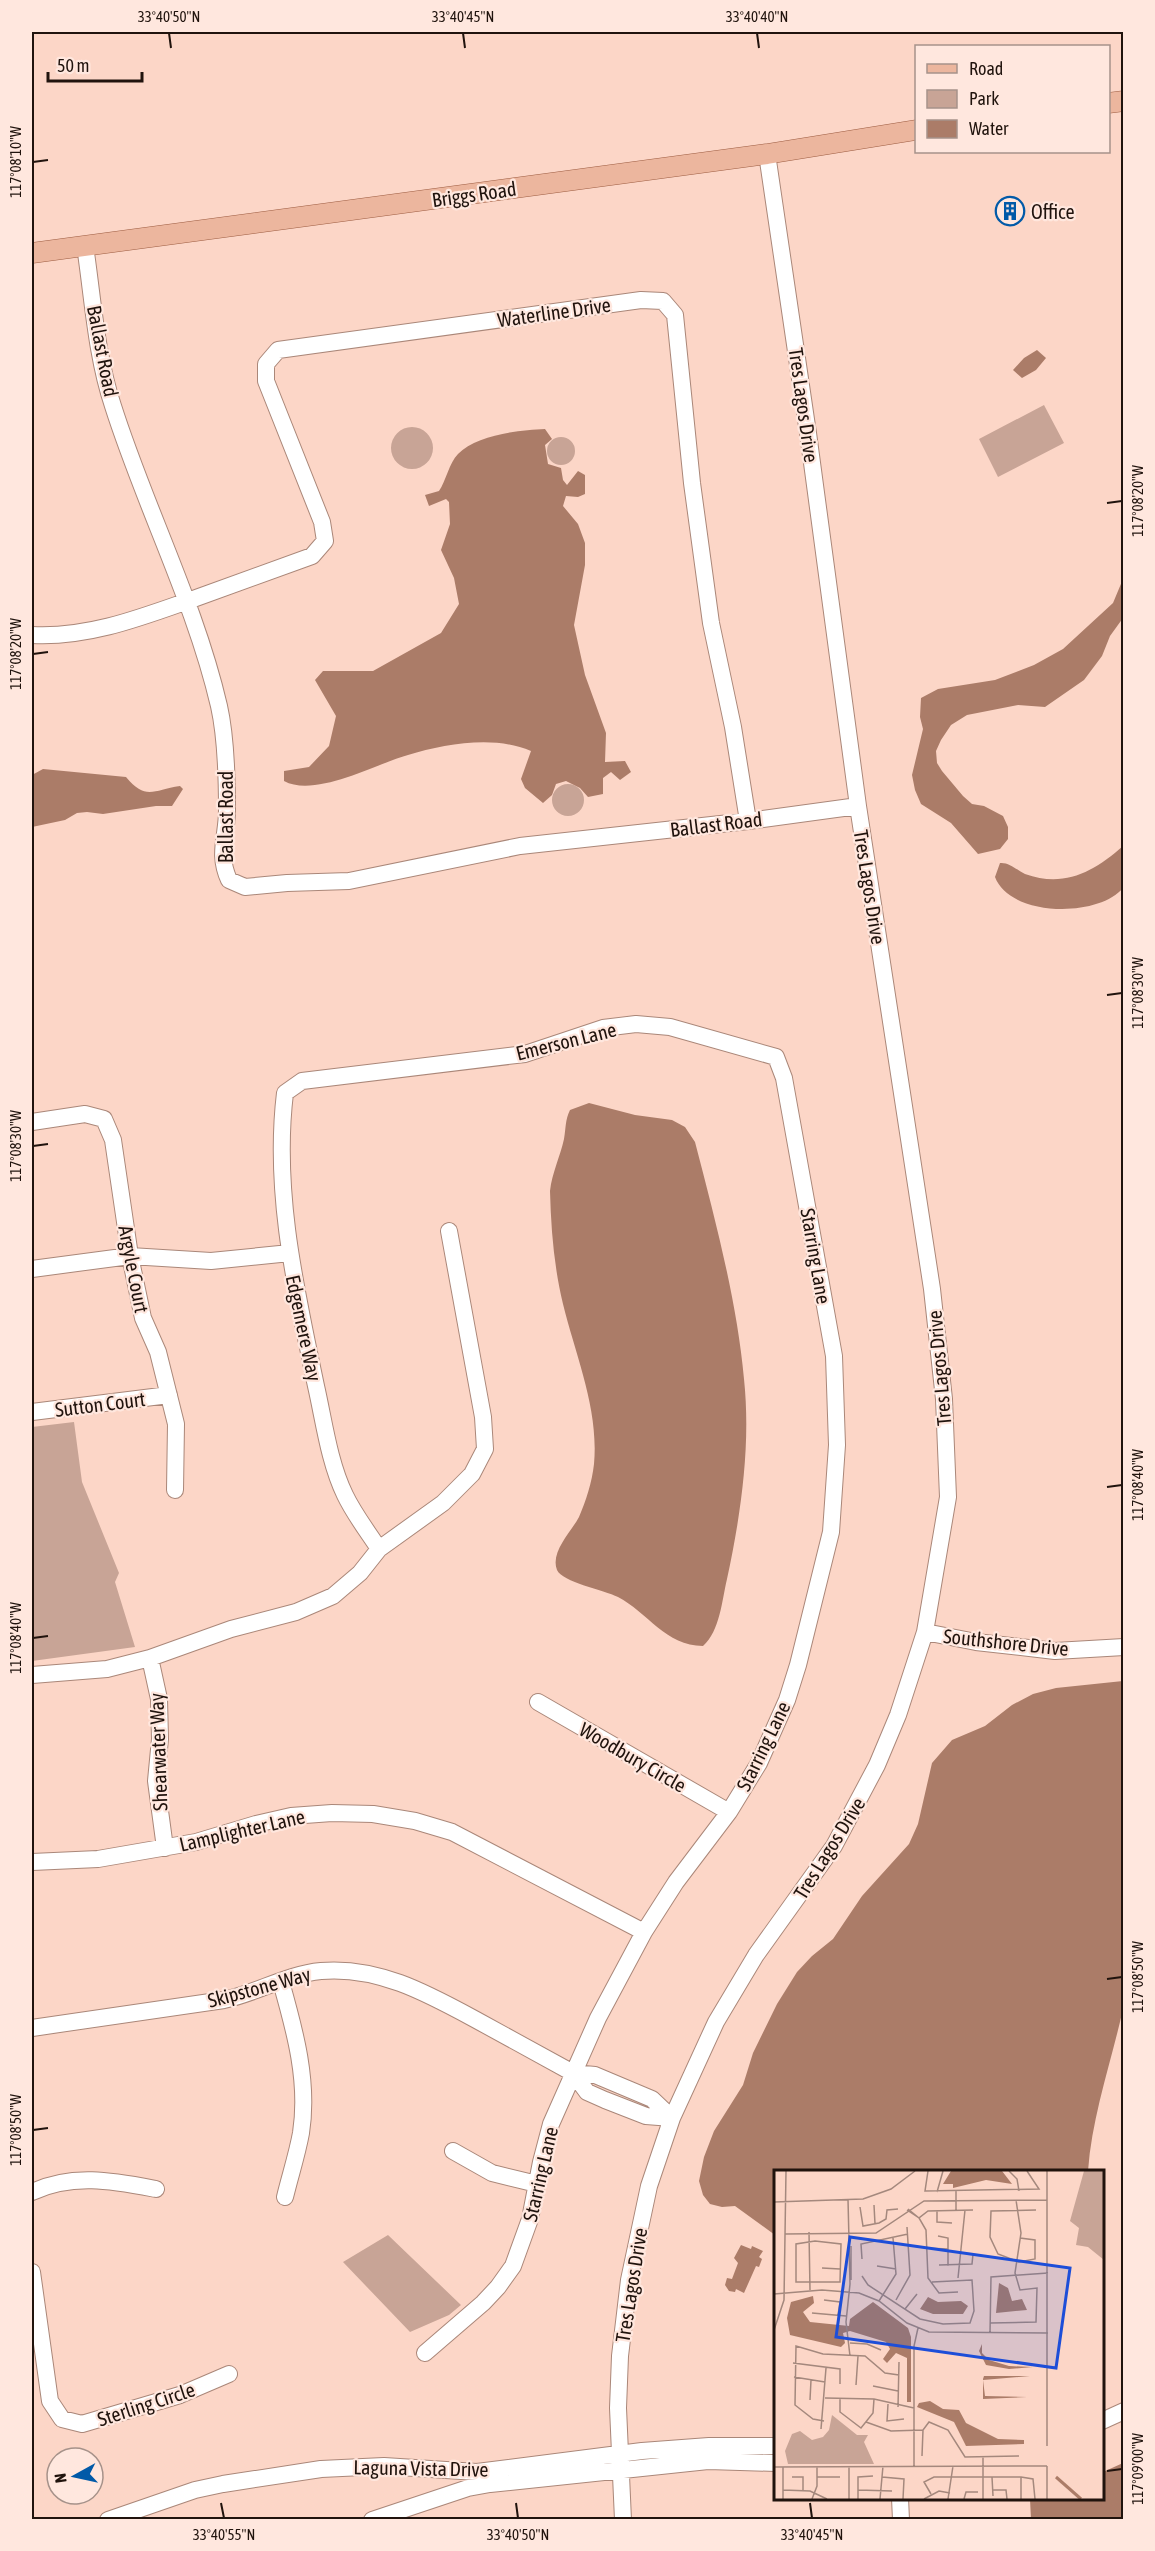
<svg xmlns="http://www.w3.org/2000/svg" width="1155" height="2551" font-family="'Asap Condensed',sans-serif">
<rect width="100%" height="100%" fill="#fcd6c7"/>
<path fill="#c8a496" d="M1044,405L1064,443L998,477L979,439Z
M391 448a21 21 0 1 1 42 0a21 21 0 1 1-42 0Z
M547 451a14 14 0 1 1 28 0a14 14 0 1 1-28 0Z
M552 800a16 16 0 1 1 32 0a16 16 0 1 1-32 0Z
M74,1422L82,1482L119,1573L115,1582L135,1647L32,1661V1427Z
M388,2235L461,2305L449,2315L410,2332L343,2262Z"/>
<path fill="#ab7c68" d="M1037,350L1046,358L1036,370L1022,378L1013,370L1024,358Z
M545,429L552,439L545,445L548,464L561,468L563,480L567,485L578,471L585,475V494L578,497L566,496L563,506L578,524L585,543V565L574,625L585,675L606,733L605,762L625,761L631,772L620,780L611,772L603,778V794L588,797L580,788L566,781L556,784L552,795L543,803L525,788L521,779L531,751C494,735 445,744 408,755C376,764 315,798 284,781V771L309,767L329,746L336,716L315,680L323,671H373L441,633L459,604L454,578L441,550L450,524L449,502L446,499L429,506L425,495L439,491C446,481 449,463 458,454C476,435 519,430 545,429Z
M1123,579V618L1110,636L1102,656L1084,680L1045,707L1018,705L967,715L951,725L941,740L936,751L937,763L942,771L963,796L972,804L984,806L1003,816L1008,827V839L1000,849L978,854L951,823L921,804L915,790L912,775L923,729L920,717L921,698L938,689L995,680L1034,665L1063,649L1113,603Z
M43,769L126,777C146,801 153,790 180,786L183,789L172,806H156L103,814L87,812L77,813L65,820L32,827V775Z
M1123,846V888C1098,918 1010,917 995,877L1000,863C1009,862 1017,870 1025,874C1064,888 1094,872 1123,846Z
M589,1103L635,1115L672,1120L685,1127L695,1142C715,1219 737,1301 744,1379C751,1445 741,1514 727,1579C722,1600 720,1631 703,1646C666,1646 647,1612 618,1597C604,1590 562,1582 557,1570C550,1552 571,1532 579,1517C586,1501 592,1482 594,1464C599,1409 576,1357 563,1304C554,1267 551,1229 550,1191C552,1173 560,1157 564,1139C566,1128 565,1120 570,1110Z
M1123,1681V2009C1111,2063 1092,2116 1088,2171L776,2172L775,2235L735,2206L722,2207L710,2204L703,2195L699,2181L704,2157L714,2131L743,2085L753,2053L777,2004L797,1972L812,1956L833,1939L862,1896L909,1844L918,1824L932,1763L952,1740L985,1726L1012,1705L1033,1694L1056,1688Z
M741,2245L751,2249L752,2246L763,2251L759,2257L762,2259L759,2267L756,2266L744,2293L736,2289L735,2292L729,2291L725,2285L727,2278L732,2279L738,2263L734,2258Z
M1123,2463V2519H1031L1030,2499L1102,2498L1103,2472Z"/>
<g fill="none" stroke-linecap="round" stroke-linejoin="round">
<g stroke="#aa8779" stroke-width="18">
<path id="minor" d="M85,246C93,299 96,355 113,406C145,507 195,603 219,706C226,737 227,777 227,810C227,837 217,854 229,880L245,887L287,883L349,881L520,846L748,821L858,806
M32,635C89,638 142,617 196,598C235,584 274,570 312,556L325,541L322,522L266,381V364L278,350L641,300L663,301L675,315L692,483L711,623L733,727L748,821
M32,1122L85,1114L104,1119L113,1140L130,1256L143,1318L158,1352L176,1424L175,1490
M32,1269L130,1256L211,1261L290,1253
M32,1412L169,1395
M379,1549C368,1532 354,1514 345,1495C329,1462 324,1421 316,1386C296,1290 273,1192 285,1093L302,1081L525,1054L603,1028L636,1024L670,1027L776,1057L784,1078L834,1356L837,1445L831,1532L798,1665L787,1700L759,1763L729,1812L676,1882L644,1932L598,2018L551,2124L541,2162L530,2219L513,2266L498,2287L483,2303L425,2353
M925,1632L976,1642L1055,1651L1124,1647
M150,1658L159,1699L160,1739L156,1781L165,1848
M32,1675L107,1669L150,1658L231,1629L296,1612L333,1596L360,1573L379,1549L443,1503L472,1474L485,1449L483,1417L449,1231
M538,1702L729,1812
M32,1862L98,1859L196,1842L256,1824L291,1816L332,1813L373,1814L415,1821L452,1832L644,1932
M281,1982C295,2031 309,2082 301,2133C297,2155 290,2176 285,2197
M32,2028L224,2000C257,1993 287,1974 321,1971C380,1966 430,1995 480,2022C511,2039 542,2056 573,2073L595,2075L652,2099L672,2118
M573,2073L587,2092L605,2100L646,2116L672,2118
M453,2151L492,2173L537,2184
M32,2192C73,2173 113,2181 156,2189
M32,2272L50,2401L62,2419L82,2424L180,2395L229,2374
M1102,2421L1124,2411
M900,2498L901,2520
M108,2520L195,2490L223,2484L321,2469L384,2466L477,2472L642,2451L709,2446H776
M372,2520L468,2488L490,2484L708,2461L776,2463
M623,2520L618,2408L620,2356L629,2280L649,2186L672,2118L716,2022L756,1955L834,1846L877,1765L898,1715L925,1632L948,1497L944,1399L932,1289L858,806L808,433L767,154"/>
</g>
<g stroke="#9d5d42" stroke-width="21">
<path id="major" d="M1108,103L1124,101
M32,253L767,154L916,130"/>
</g>
<use href="#minor" stroke="#fff" stroke-width="16"/>
<use href="#major" stroke="#ecb69e" stroke-width="20"/>
</g>
<path fill="none" stroke="#20130d" stroke-width="2" d="M169,33L171,48M463,33L465,48M757,33L759,48M33,162L48,160M1107,503L1122,501M33,654L48,652M1107,995L1122,993M33,1146L48,1144M1107,1487L1122,1485M33,1638L48,1636M1107,1979L1122,1977M33,2130L48,2128M1107,2471L1122,2469M221,2503L224,2518M516,2503L518,2518M810,2503L812,2518"/>
<defs>
<g id="building-ring" transform="scale(1.5)"><circle r="9.5" fill="#ffe7de" stroke="#015aa8" stroke-width="1.5"/><path d="M-4-6H4V6H1V3H-1V6H-4ZM-2.5-4.3h1.7v1.8h-1.7ZM.8-4.3h1.7v1.8H.8ZM-2.5-1h1.7V.8h-1.7ZM.8-1h1.7V.8H.8Z" fill="#015aa8"/></g>
</defs>
<g fill-rule="evenodd">
<use href="#building-ring" x="1010" y="211"/>
</g>
<g text-anchor="middle" dominant-baseline="central" stroke-width="4.5" stroke-linejoin="round" paint-order="stroke">
<g font-size="20" fill="#20130d" stroke="#ffe7de">
<text transform="translate(474 194) rotate(-8)">Briggs Road</text>
<text transform="translate(554 312) rotate(-8)">Waterline Drive</text>
<text transform="translate(103 351) rotate(79)">Ballast Road</text>
<text transform="translate(804 405) rotate(82)">Tres Lagos Drive</text>
<text transform="translate(225 817) rotate(-90)">Ballast Road</text>
<text transform="translate(716 824) rotate(-7)">Ballast Road</text>
<text transform="translate(870 887) rotate(81)">Tres Lagos Drive</text>
<text transform="translate(566 1041) rotate(-14)">Emerson Lane</text>
<text transform="translate(816 1256) rotate(80)">Starring Lane</text>
<text transform="translate(134 1269) rotate(79)">Argyle Court</text>
<text transform="translate(304 1328) rotate(78)">Edgemere Way</text>
<text transform="translate(939 1368) rotate(-95)">Tres Lagos Drive</text>
<text transform="translate(100 1404) rotate(-7)">Sutton Court</text>
<text transform="translate(1006 1642) rotate(6)">Southshore Drive</text>
<text transform="translate(763 1746) rotate(-64)">Starring Lane</text>
<text transform="translate(158 1752) rotate(-92)">Shearwater Way</text>
<text transform="translate(633 1757) rotate(30)">Woodbury Circle</text>
<text transform="translate(242 1830) rotate(-13)">Lamplighter Lane</text>
<text transform="translate(829 1848) rotate(-58)">Tres Lagos Drive</text>
<text transform="translate(259 1987) rotate(-15)">Skipstone Way</text>
<text transform="translate(540 2174) rotate(-77)">Starring Lane</text>
<text transform="translate(631 2285) rotate(-81)">Tres Lagos Drive</text>
<text transform="translate(146 2404) rotate(-18)">Sterling Circle</text>
<text transform="translate(421 2468) rotate(1)">Laguna Vista Drive</text>
</g>
<g font-size="20" fill="#20130d" stroke="#ffe7de" text-anchor="start">
<text x="1031" y="211">Office</text>
</g>
</g>
<g transform="translate(774 2170)">
<rect width="330" height="330" fill="#fcd6c7"/>
<path d="M310,1H330V90L314,77L302,75L305,58L296,51ZM58,245L83,265H94L90,272L100,294H14L11,281L18,264L26,261L38,270L49,267L55,260Z" fill="#c8a496"/>
<path d="M177,1H228L238,14L212,10L179,18V14H169ZM225,113L234,118L238,131L248,129L253,140L222,143ZM39,126L40,133L29,142L36,152L75,156L76,149L99,132L134,158L137,167V232H133V188L122,183L113,193L109,189L116,179L112,172L76,161L69,163L71,173L67,177L16,165L13,148L17,132ZM154,127L164,132L187,131L194,136L189,144H159L146,139ZM208,174V183L215,190L235,196L259,197L235,199L212,195L205,181ZM210,206H256L209,210L211,226L253,227L209,229V209ZM156,231L169,239L185,240L192,253L224,269L250,270V274L192,276L180,252L143,237L145,233Z" fill="#ab7c68"/>
<path fill="none" stroke="#ab7c68" stroke-width="3" d="M282,307L307,329"/>
<path fill="none" stroke="#a4887d" stroke-width="1.5" d="M154,1L151,21L265,19L253,1M235,1L243,9L245,21M273,1V276M0,20V1M163,22L169,1M74,29L76,114L72,152L76,186M0,32L89,29L117,19L141,1M100,35L101,54M86,37L89,56L105,53L112,49L113,40L124,39M133,40L145,48L134,39M182,40V21M163,41V52L178,53M35,62L36,120M11,64L102,63L150,31L273,30M164,66L174,68V96M246,68L261,70V89L245,92L224,84L216,67L217,41L262,40M41,71L67,74L66,112H22V74ZM151,78L174,79M88,89L87,74L134,64M165,95L198,94L199,84M103,96L122,99M48,98L66,99M88,106L94,115L146,149L169,154L196,153L200,141L198,110L158,112M184,108L191,40M0,110V91M77,110V76M184,122L165,123L154,108L152,60L145,48L154,41L199,40M0,124L48,120L85,123L105,131L133,153L155,162L274,163M50,130L66,132L64,145M122,130L136,105L133,57M105,131L122,104L119,68M131,139L143,124M38,143L72,146M216,153L262,152L263,118L246,120L241,103L247,63L242,30M0,160L10,130L12,1M216,163L217,107L274,103M76,173L93,174L107,180M19,193L66,199V214M20,207L51,212M82,215L84,186M99,216L124,221M51,228L100,229L140,238M66,229V242L87,258L99,243L100,229M36,230L37,210M114,234L113,251L130,249M124,237L125,192M50,251L39,249L21,235L22,176L49,184L91,186L111,203L125,205M92,252L117,261L149,260M47,259L52,198M148,286L149,260L155,252L174,260L191,287L245,286M140,296V176L144,158M0,297L273,296M18,307H29V320M43,307H66M108,307L130,309L129,329M218,307L219,326M9,320L36,321L53,329M84,320L118,321M219,320H232L233,329M157,324L150,312L160,307H247L259,309L261,329M9,329V297M38,329L43,316V297M75,329V297M84,329V307L99,306M106,329L109,296M150,329L165,321L176,323M174,329L179,296M190,329L192,322H204M209,329V287M247,329V307M273,329V296"/>
<path fill="#1d4ed8" fill-opacity="0.15" stroke="#1d4ed8" stroke-width="3" d="M76,67L296,98L282,198L62,167Z"/>
<rect width="330" height="330" fill="none" stroke="#20130d" stroke-width="3"/>
</g>
<rect width="1155" height="2551" fill="none" stroke="#ffe7de" stroke-width="66"/>
<rect x="915" y="45" width="195" height="108" fill="#ffe7de" stroke="#a6928a" stroke-width="1.5"/>
<rect x="927" y="64" width="30" height="9" fill="#ecb69e" stroke="#a6928a" stroke-width="1.5"/>
<text x="969" y="75" font-size="18" fill="#20130d">Road</text>
<rect x="927" y="90" width="30" height="18" fill="#c8a496" stroke="#a6928a" stroke-width="1.5"/>
<text x="969" y="105" font-size="18" fill="#20130d">Park</text>
<rect x="927" y="120" width="30" height="18" fill="#ab7c68" stroke="#a6928a" stroke-width="1.5"/>
<text x="969" y="135" font-size="18" fill="#20130d">Water</text>
<g transform="translate(75 2476) rotate(262)"><circle r="28" fill="#ffe7de" stroke="#a6928a" stroke-width="1.5"/>
<path d="M0-4.5L10 22L0 15L-10 22Z" fill="#015aa8"/>
<text y="-9" font-size="16" font-weight="bold" text-anchor="middle" fill="#20130d">N</text>
</g>
<path d="M48 72v9h94v-9" fill="none" stroke="#20130d" stroke-width="3"/>
<text x="57" y="72" font-size="18" fill="#20130d" stroke="#ffe7de" stroke-width="4.5" paint-order="stroke">50 m</text>
<rect x="33" y="33" width="1089" height="2485" fill="none" stroke="#20130d" stroke-width="2"/>
<g font-size="15" text-anchor="middle" fill="#20130d">
<text x="169" y="22">33°40'50"N</text>
<text x="463" y="22">33°40'45"N</text>
<text x="757" y="22">33°40'40"N</text>
<text transform="translate(16 162) rotate(-90)" y="5">117°08'10"W</text>
<text transform="translate(1138 501) rotate(-90)" y="5">117°08'20"W</text>
<text transform="translate(16 654) rotate(-90)" y="5">117°08'20"W</text>
<text transform="translate(1138 993) rotate(-90)" y="5">117°08'30"W</text>
<text transform="translate(16 1146) rotate(-90)" y="5">117°08'30"W</text>
<text transform="translate(1138 1485) rotate(-90)" y="5">117°08'40"W</text>
<text transform="translate(16 1638) rotate(-90)" y="5">117°08'40"W</text>
<text transform="translate(1138 1977) rotate(-90)" y="5">117°08'50"W</text>
<text transform="translate(16 2130) rotate(-90)" y="5">117°08'50"W</text>
<text transform="translate(1138 2469) rotate(-90)" y="5">117°09'00"W</text>
<text x="224" y="2540">33°40'55"N</text>
<text x="518" y="2540">33°40'50"N</text>
<text x="812" y="2540">33°40'45"N</text>
</g>
</svg>
